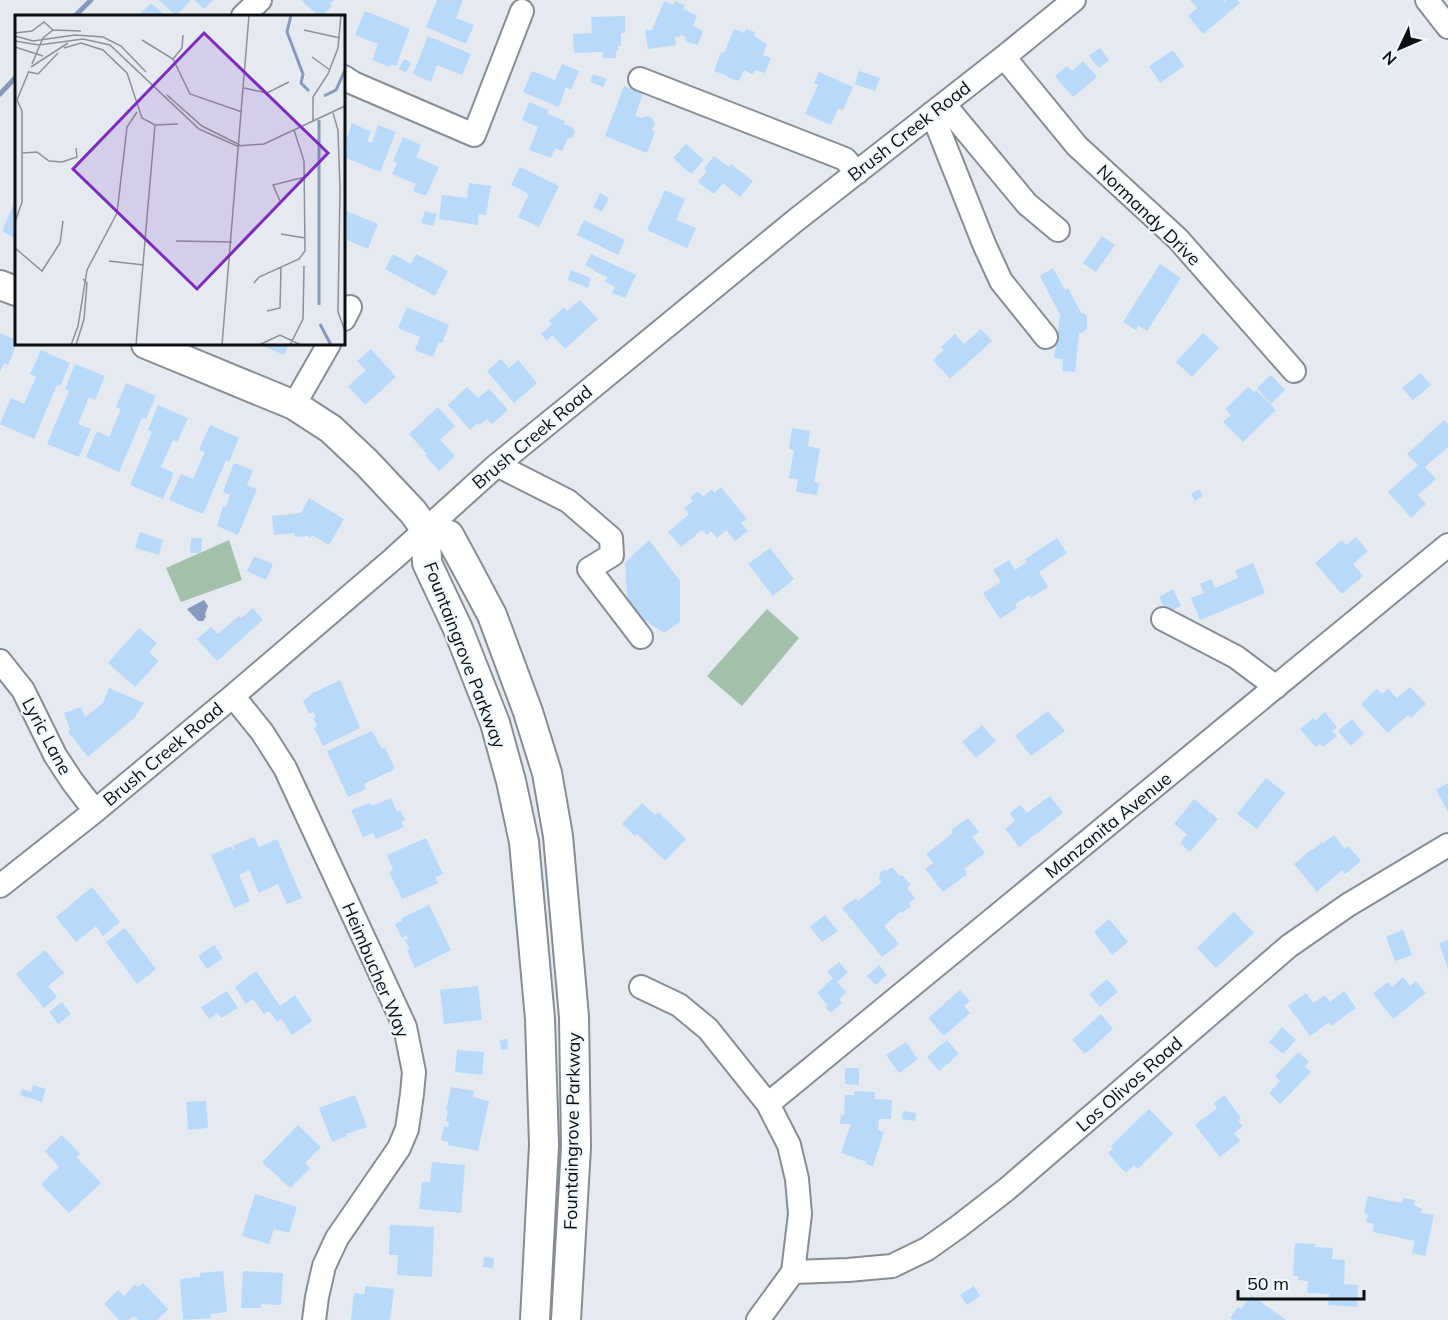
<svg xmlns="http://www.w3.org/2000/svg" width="1448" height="1320" font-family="Mulish,sans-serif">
<rect width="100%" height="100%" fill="#e4eaf0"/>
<path fill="#a3c0aa" d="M229,540L242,580L181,602L166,568Z
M767,609L799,638L742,706L707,676Z"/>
<path fill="#879abd" d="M204,600L208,606L205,614L206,617L203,621H198L187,609Z"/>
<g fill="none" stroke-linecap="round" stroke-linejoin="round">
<path stroke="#879abd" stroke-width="5" d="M75,16L91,0
M0,94L16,77"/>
</g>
<path fill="#b8d9f9" d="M159,0H191L176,16Z
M194,0H213L204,9Z
M301,0H334L330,4L332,6L322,16H319Z
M437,0H463L456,18L474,25L466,44L426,27Z
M1190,0H1223L1224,2L1226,0H1237L1240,3L1203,34L1188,16L1197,8Z
M664,1L674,5L675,1L685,5L683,9L697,16L693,26L703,31L698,45L687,42L685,40L686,37L680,35V37L675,36L676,45L648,49L645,30H652Z
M151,3L166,16H138Z
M365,11L410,29L396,66L391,64L390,67L372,60L378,44L355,35Z
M625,16V33H621V46H618V51H616V58H603V52L574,53L573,34L592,33L591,17Z
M734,29L744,33L746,29L755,32L754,36L767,44L763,55L771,58L765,73L755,70L753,75L744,70L739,81L727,77L728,76L714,71L721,52L724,53Z
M428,36L471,54L462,75L437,65L431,82L413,74Z
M1100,48L1109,60L1099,68L1089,56Z
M1173,50L1184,66L1160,83L1149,66Z
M404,59L411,63L406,73L399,69Z
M1083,61L1097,77L1073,97L1055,76L1067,66L1072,71Z
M562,64L579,71L571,90L566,87L559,107L523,92L532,71L555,80Z
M859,71L880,78L875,91L855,84Z
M819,72L853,87L843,110L838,108L831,125L805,114L818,85L814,83Z
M593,74L607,79L603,87L590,82Z
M624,86L643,94L635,116L642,118L647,116L652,118L655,124L652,130L655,132L647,153L605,136Z
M529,102L549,110L547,114L565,121L564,124L572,127L575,132L573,137L567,139L562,151L555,148L551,158L529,150L538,127L522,120Z
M352,123L371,132L367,141L372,143L378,125L396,132L380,172L344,157V146Z
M403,137L421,145L416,157L439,167L426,196L413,191L416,184L392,174L397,163L393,161Z
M686,144L704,160L691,174L673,158Z
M714,156L729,167L731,164L753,181L740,197L723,183L714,194L698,182L707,171L704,168Z
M520,167L559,186L539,227L518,217L529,194L511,185Z
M469,183L491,186L486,215L479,214L478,225L439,219L442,195L467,198Z
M665,190L685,199L676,220L696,228L687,248L647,230Z
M600,193L609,198L602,212L593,207Z
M16,199V239L2,231Z
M344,210L378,224L368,249L345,239L347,237L344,236Z
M425,211L437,214L433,226L421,223Z
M584,220L625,240L618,255L577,235Z
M1102,236L1115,245L1096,272L1083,263Z
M393,254L411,264L416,254L448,271L435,296L385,269Z
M591,254L636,275L625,298L612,293L615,287L605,282L607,277L594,271L595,270L585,265Z
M1160,264L1181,278L1147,331L1138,325L1136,330L1123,322Z
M1053,268L1065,290L1068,288L1081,313H1084L1087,316V329L1082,333H1079L1075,372L1062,371L1063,359L1054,358L1060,315L1040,276Z
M571,270L591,278L588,288L568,280Z
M580,300L598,319L565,349L552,335L547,341L541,334L552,324L549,321L564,307L567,311Z
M407,307L449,325L442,343L439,342L433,357L415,350L420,337L398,328Z
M981,329L992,341L950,379L933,360L944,350L941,347L955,334L964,344Z
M0,333L16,340L17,344L8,365L4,363L0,372Z
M1203,333L1219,348L1192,377L1176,362Z
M268,344H289L284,355L266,347Z
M371,349L396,377L365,405L348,386L366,370L357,361Z
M41,350L70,363L60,386L57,385L34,439L0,424L11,398L24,404L36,377L30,374Z
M501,359L509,368L518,360L537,383L514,403L487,371Z
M75,364L105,376L95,400L89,397L78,424L91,429L79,457L47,444L69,391L65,389Z
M1420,373L1431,385L1413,400L1402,388Z
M1271,375L1285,390L1271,404L1257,388Z
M126,383L156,396L146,419L142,418L119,472L86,457L97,431L109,437L121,409L116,407Z
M467,387L478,398L489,389L508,410L492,424L487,419L480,425L478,423L470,430L448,405Z
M1248,387L1254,392L1256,390L1276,410L1243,442L1223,422L1231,415L1225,409Z
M158,405L188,418L177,442L173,440L161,467L174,473L163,499L130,485L152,432L148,430Z
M438,407L455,426L440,440L455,456L439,471L425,455L427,454L409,434Z
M1444,420L1448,424V447L1425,467L1436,479L1418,495L1426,504L1411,518L1388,492L1418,465L1407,454Z
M210,425L239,438L229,462L226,460L203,514L169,500L181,474L193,479L205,452L199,450Z
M792,428L810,431L808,446L820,449L814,482L819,483L817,495L796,492L798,479L789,478L794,450L789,449Z
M234,463L253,470L247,485L257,489L238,535L217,526L223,506L226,507L230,495L223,492Z
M721,487L747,519L741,523L748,531L735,541L726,530L717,538L711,531L707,535L702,530L681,547L668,532L689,514L684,508L693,501L690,498L698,491L703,497L712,489L714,493Z
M1199,489L1203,496L1195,501L1191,494Z
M309,498L344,519L329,545L312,535L310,538L307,536L295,537L294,533L274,535L272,516L301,513Z
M140,532L163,540L159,555L135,548Z
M1356,537L1368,551L1353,564L1363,576L1342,594L1315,563L1342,540L1346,545Z
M191,538H202L201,553H190Z
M1057,538L1067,553L1039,572L1048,587L1031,598L1030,595L1015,604L1017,608L1000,619L983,593L1001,582L993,570L1009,560L1015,570L1027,562L1025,559Z
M649,540L680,581V622L664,633L628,609L625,563Z
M770,548L794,579L773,596L748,564Z
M254,556L273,564L266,580L247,571Z
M1253,563L1265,593L1200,620L1191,598L1204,593L1200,584L1211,579L1215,588L1238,578L1235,571Z
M1173,589L1181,606L1167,613L1159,597Z
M253,608L263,620L217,661L197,639L211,627L218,634L239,616L241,618Z
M139,628L157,643L149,652L159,661L135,687L108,663Z
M340,680L360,728L323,746L314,728L317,726L313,718L316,717L314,712L309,714L303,701L310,696L309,695Z
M1410,687L1426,704L1411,718L1408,715L1388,733L1361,704L1377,689L1382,694L1388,689L1397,698Z
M109,688L144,703L135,717L88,757L68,732L70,730L64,713L81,707L85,717L103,703Z
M1048,711L1065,731L1031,756L1015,736Z
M1325,712L1337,727L1332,731L1337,736L1323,747L1320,744L1316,747L1300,729L1313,718L1315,721Z
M1352,719L1364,734L1351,746L1338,731Z
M982,725L996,741L976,758L962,742Z
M372,731L382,749L385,747L395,769L364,784L366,789L348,797L327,751Z
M1266,778L1285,793L1257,829L1237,814Z
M1448,783V812L1436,790Z
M1050,796L1063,813L1019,847L1005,829L1015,821L1010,813L1020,805L1027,813Z
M391,798L397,812L400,810L405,820L401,822L404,827L376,839L373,833L363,837L351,810L370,803L372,806Z
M1194,799L1218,819L1190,852L1180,843L1187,834L1174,824Z
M642,803L655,815L658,812L686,839L665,861L637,834L635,836L622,824Z
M968,818L979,832L972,837L985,853L964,869L967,874L943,892L925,869L933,863L926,854L953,833L951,830Z
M1334,835L1345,849L1348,846L1361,861L1345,874L1342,870L1317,892L1294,864L1312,849L1313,850L1322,842L1324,843Z
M254,837L259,847L277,839L302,898L287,904L278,884L259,893L249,870L239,875L250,901L234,908L211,855L231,846L233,850L235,849L233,846Z
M426,838L443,874L435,877L438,883L402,899L389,872L393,870L387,855Z
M892,867L900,876L902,875L911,885L907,888L915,898L909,903L911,906L901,913L900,912L884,926L899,944L882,957L842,908L856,898L858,901L882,882L879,879L880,873L884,870L886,871Z
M92,887L120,922L103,936L96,926L76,942L56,917Z
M429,905L451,950L415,968L407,950L410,949L405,940L408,939L406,935L402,938L395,924L402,921V918Z
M1234,912L1254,933L1216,968L1197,948Z
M825,915L838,931L822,942L810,927Z
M1109,919L1128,942L1112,955L1094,932Z
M125,928L156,969L137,984L106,942Z
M1403,930L1412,955L1395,961L1386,937Z
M1448,940V969L1439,943Z
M214,945L223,958L207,969L198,956Z
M45,950L64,973L48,986L57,997L44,1008L16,974Z
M839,962L848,972L837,982L846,992L839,999L842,1003L831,1013L826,1008L828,1006L817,993L833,978L827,972Z
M879,965L887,975L876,985L867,976Z
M256,971L280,1006L295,995L312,1021L292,1035L281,1019L277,1022L269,1011L264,1014L253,999L246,1004L235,987Z
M1403,977L1410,986L1416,981L1426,993L1393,1019L1373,993L1388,982L1392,987Z
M1107,979L1118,992L1100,1007L1089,994Z
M478,986L482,1020L444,1024L440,990Z
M960,990L970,1001L964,1006L970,1013L944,1036L928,1018Z
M227,991L238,1008L221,1018L218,1013L209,1019L201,1007Z
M1344,991L1356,1008L1331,1026L1329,1022L1310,1036L1288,1006L1306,993L1313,1003L1325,995L1330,1002Z
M62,1002L71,1014L58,1024L49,1012Z
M1101,1014L1113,1029L1085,1054L1072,1040Z
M1282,1027L1296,1040L1283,1054L1269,1042Z
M507,1039L508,1049L501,1050L500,1040Z
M947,1040L959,1054L939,1071L927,1057Z
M906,1042L918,1059L899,1073L886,1055Z
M457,1050L484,1052L482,1075L455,1072Z
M1298,1052L1309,1062L1305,1066L1311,1072L1280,1104L1269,1093L1280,1081L1275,1076Z
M845,1068H859V1085L845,1084Z
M33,1085L46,1089L42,1102L20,1095L22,1089L31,1092Z
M451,1087L474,1091L473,1097L489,1101L478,1151L448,1145V1142L441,1140L444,1126L448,1127L449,1122L446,1121L448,1111H446Z
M855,1091L875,1092V1099L892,1100L891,1119H879L878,1130L884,1132L873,1166L866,1164L867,1162L841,1153L851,1124H840L841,1115H844L845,1095H854Z
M355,1095L367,1127L346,1134L347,1136L332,1142L319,1108Z
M1224,1095L1241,1118L1238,1121L1243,1126L1234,1133L1240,1141L1220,1157L1195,1125L1217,1108L1214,1103Z
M206,1101L208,1128L188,1130L186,1102Z
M1149,1109L1173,1134L1138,1169L1134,1165L1126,1173L1108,1153L1113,1148L1111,1146Z
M903,1111L916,1113L915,1121L902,1119Z
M298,1125L321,1147L305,1163L310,1168L290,1188L262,1162Z
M62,1135L80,1154L76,1157L101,1183L69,1213L41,1184L59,1167L45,1151Z
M432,1162L465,1165L461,1213L419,1209L422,1182H430Z
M255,1194L297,1207L289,1233L274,1229L269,1244L242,1236Z
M1368,1196L1401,1203L1404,1198L1415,1200L1414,1205L1422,1209L1421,1213L1434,1215L1425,1256L1412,1253L1415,1241L1373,1232L1374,1224L1366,1222L1368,1214L1364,1213Z
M390,1225L434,1227L432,1277L397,1275L398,1255H389Z
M1295,1243L1315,1244V1247L1333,1248L1332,1259L1345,1260L1344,1284L1358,1285L1357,1307L1328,1305L1329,1294L1307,1293L1308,1281L1298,1280V1276H1293Z
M484,1257L494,1258L493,1268L483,1267Z
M223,1271L227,1312L210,1314L211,1318L183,1320L180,1279L200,1277V1273Z
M243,1271L283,1273L281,1305L261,1304V1308H241Z
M143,1283L168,1309L157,1320H138L134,1316L129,1320H119L104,1304L118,1290L124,1296L135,1284L138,1287Z
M365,1286L394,1289L390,1320H351L354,1293L365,1294Z
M974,1286L980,1296L967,1305L960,1295Z
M1251,1295L1286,1320H1231L1232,1319L1230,1318L1238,1307L1241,1309Z"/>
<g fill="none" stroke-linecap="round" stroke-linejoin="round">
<g stroke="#888d93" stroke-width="26">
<path id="minor" d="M1427,0L1448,27
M243,16L260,0
M1004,57L1077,146L1178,239L1294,371
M344,77L353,83L474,135L522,11
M640,79L845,159L857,173
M944,104L1027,204L1058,230
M932,113L984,244L1001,281L1046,337
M344,319L350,307
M294,405L329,344
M497,465L568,501L611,538L612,555L589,569L641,637
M1163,619L1236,657L1276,687
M0,661L23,690L55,755L72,781L95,811
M233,696L262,732L285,768L405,1027L414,1072L412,1094L407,1129L399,1148L337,1238L324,1266L317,1297L314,1320
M0,886L95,811L233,696L393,559L497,465L572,404L796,220L1004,57L1074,0
M641,987L679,1005L708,1029L768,1104L789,1145L797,1179L800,1214L793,1272L758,1320
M768,1104L1448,545
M793,1272L848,1270L892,1266L927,1249L958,1227L1007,1189L1289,946L1348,905L1448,845"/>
</g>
<g stroke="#888d93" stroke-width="32">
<path id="major" d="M0,285L16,291
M146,344L294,405L331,429L367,463L413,512L426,530
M426,530L449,535L468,570L492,615L528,712L547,773L558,836L574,1017L576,1147L566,1320
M426,530L427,563L458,629L495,723L511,781L524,842L540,1019L544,1145L535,1320"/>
</g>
<use href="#minor" stroke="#fff" stroke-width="22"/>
<use href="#major" stroke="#fff" stroke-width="28"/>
</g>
<g text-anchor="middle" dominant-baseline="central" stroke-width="4.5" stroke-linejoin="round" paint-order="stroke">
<g font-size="18" fill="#0c0e10" stroke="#f1f8fd">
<text transform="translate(909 131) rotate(-38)">Brush Creek Road</text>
<text transform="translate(1149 215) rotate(44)">Normandy Drive</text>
<text transform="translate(532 437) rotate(-40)">Brush Creek Road</text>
<text transform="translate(465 655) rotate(69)">Fountaingrove Parkway</text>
<text transform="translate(47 736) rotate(62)">Lyric Lane</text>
<text transform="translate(163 754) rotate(-40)">Brush Creek Road</text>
<text transform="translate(1108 825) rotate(-39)">Manzanita Avenue</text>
<text transform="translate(376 970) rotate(67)">Heimbucher Way</text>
<text transform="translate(1129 1084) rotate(-41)">Los Olivos Road</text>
<text transform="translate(572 1131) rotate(-89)">Fountaingrove Parkway</text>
</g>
</g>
<g transform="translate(15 15)">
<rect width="330" height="330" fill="#e4eaf0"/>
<path fill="none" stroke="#879abd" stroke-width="3" d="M276,0L272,17L288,59L286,68L294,76M309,81L321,75L330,55M304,105V290M305,309L316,330"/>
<path fill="none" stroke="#8e9296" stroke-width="1.5" d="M289,15L325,23M0,18L17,16L29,7L38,15L66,16M0,21L18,26L60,20L88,22L106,31L131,57M127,25L158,44L175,79L227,97M0,26L24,30L68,24L95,30L184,114L222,131L249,129L330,91M0,32L28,41M49,33L66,28L88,35L112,58L127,103L140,110L163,109M297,42L315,55M158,44L167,33L168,20M17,49L28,23L38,15M16,52L53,28M14,57L23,59L43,38M229,73L252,78L274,67M152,80L187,111L225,130M2,85L14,56M318,98L323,115L325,174L323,297L330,316M298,106V82L313,59L323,33L326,0M7,138L22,137L34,146L47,147L62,142L61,133M265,186L258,170L290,162M0,207L7,187V96L2,85M266,219L290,223M161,226L217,227M0,233L27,256L45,228L48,206M94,246L129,250M239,268L244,262L284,244L290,236L289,146L279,115M252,296L265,293L266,252M56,330L63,311L72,255L102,198L112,112L122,97M61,330L69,304L72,268L68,264M121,330L140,110M207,330L234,0M244,330L265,320L286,330M275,330L288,304L289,251"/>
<path fill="#7b2cbf" fill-opacity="0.15" stroke="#7b2cbf" stroke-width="3" d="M189,18L313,138L182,274L58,154Z"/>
<rect width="330" height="330" fill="none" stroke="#0c0e10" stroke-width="3"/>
</g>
<g transform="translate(1400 48) rotate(226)" stroke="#f1f8fd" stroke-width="4.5" paint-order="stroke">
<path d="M0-4.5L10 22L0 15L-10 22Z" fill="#0c0e10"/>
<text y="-9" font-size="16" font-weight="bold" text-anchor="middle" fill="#0c0e10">N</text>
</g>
<path d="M1238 1290v9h126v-9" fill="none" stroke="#0c0e10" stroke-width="3"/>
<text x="1247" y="1290" font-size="18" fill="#0c0e10" stroke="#f1f8fd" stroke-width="4.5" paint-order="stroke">50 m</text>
</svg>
